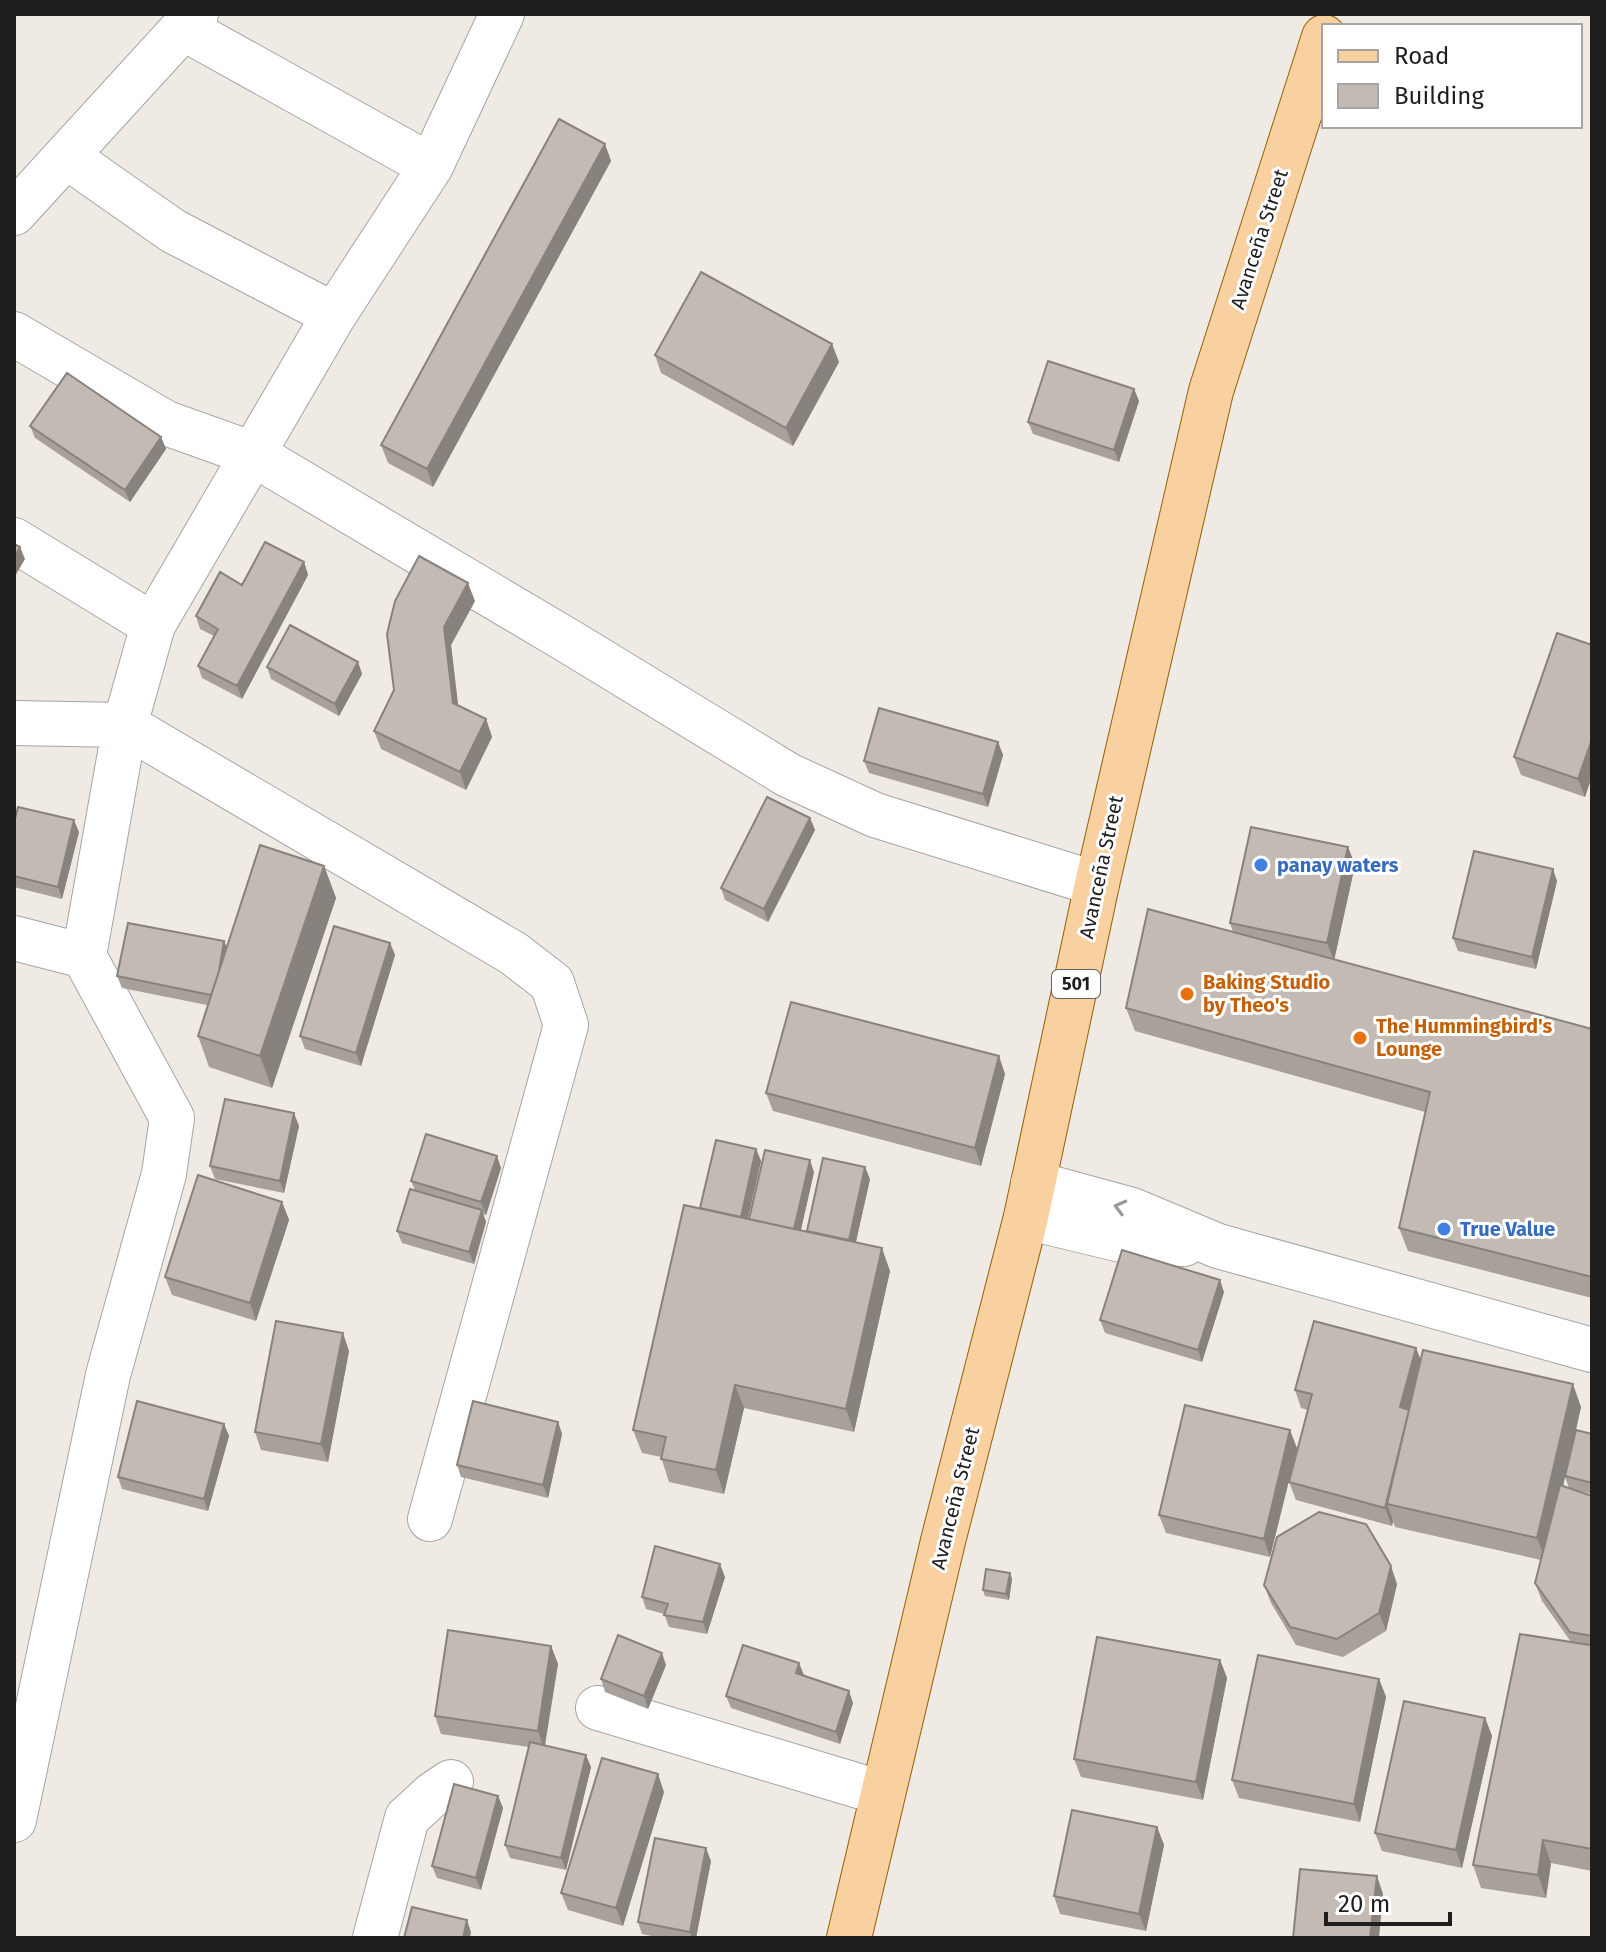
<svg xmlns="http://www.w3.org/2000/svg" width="1606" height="1952" font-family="'Fira Sans',sans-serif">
<rect width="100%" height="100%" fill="#efebe4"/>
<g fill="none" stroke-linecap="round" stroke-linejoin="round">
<g stroke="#a5a5a5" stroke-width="46">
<path id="minor" d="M183,28L431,166
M66,156L173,231L334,315
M14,213L196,14
M14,334L166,423L253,454L570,642L788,775L875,815L1097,884
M14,540L153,625
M14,723L125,725L513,953L552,983L566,1025L430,1519
M14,938L84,956
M1033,1183L1132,1210L1218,1246L1592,1350
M1026,1217L1121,1240L1184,1244
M598,1708L882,1793
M14,1820L108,1375L164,1174L172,1118L84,956L125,725L153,625L334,315L431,166L502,14
M375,1938L407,1818L433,1794L451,1782"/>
</g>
<g stroke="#936005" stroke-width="46">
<path id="major" d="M849,1938L943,1541L1026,1217L1097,884L1211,391L1324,37"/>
</g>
<use href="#minor" stroke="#fff" stroke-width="44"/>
<use href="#major" stroke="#f9d09f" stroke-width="44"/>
</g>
<path fill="#a8a09b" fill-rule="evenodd" d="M605,144L611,161L433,487L388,463L381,445Z
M655,355L839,362L793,446L661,373Z
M1134,389L1139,401L1119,462L1033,434L1028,422Z
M30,426L161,437L166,449L130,502L35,438Z
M304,562L308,575L242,699L202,678L198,666L214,636L200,629L196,616L242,585Z
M475,601L451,645L458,705L486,719L492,737L466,790L381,749L374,731L394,690Z
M1592,645V776L1585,797L1521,775L1514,757Z
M358,662L362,674L339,716L271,679L267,667Z
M998,742L1003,755L988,807L869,773L864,761Z
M810,818L815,830L768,922L725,900L721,888Z
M14,823L79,832L62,899L14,887Z
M1348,847L1355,865L1334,960L1592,1029V1298L1408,1251L1399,1228L1425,1112L1135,1031L1126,1008L1233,932L1230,923Z
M324,866L336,898L272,1088L209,1067L198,1036L207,1005L122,988L117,976L224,941L227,947Z
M1557,881L1536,969L1458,951L1453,938Z
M390,943L395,955L361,1066L305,1049L300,1036Z
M1005,1074L981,1166L773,1111L766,1093Z
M299,1126L284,1193L215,1179L210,1166Z
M756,1149L761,1161L748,1219L814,1172L801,1230L807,1231L870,1179L856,1242L890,1271L854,1432L744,1408L724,1494L669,1482L661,1457L642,1453L633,1430L700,1208Z
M501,1168L486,1215L483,1214L486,1222L474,1264L402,1243L397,1231L415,1190L411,1181Z
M282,1202L289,1220L256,1321L172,1295L165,1277Z
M1224,1292L1202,1362L1105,1333L1100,1320Z
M349,1351L328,1462L261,1450L255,1432Z
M1421,1359L1581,1407L1576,1430L1592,1434V1494L1575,1490L1592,1496V1871L1551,1863L1546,1898L1481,1888L1473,1865L1571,1642L1542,1601L1535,1583L1541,1560L1395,1527L1393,1521L1392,1526L1296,1500L1289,1482L1308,1410L1301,1408L1295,1390ZM1565,1477L1569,1488L1563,1486Z
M558,1422L562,1434L548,1498L461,1477L457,1465Z
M224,1424L229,1436L208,1511L122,1489L118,1477Z
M1297,1448L1270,1557L1166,1533L1159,1515Z
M1010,1573L1012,1579L1009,1600L985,1596L983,1590Z
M725,1577L707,1634L669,1627L664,1614L646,1609L642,1597Z
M1397,1584L1386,1631L1343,1657L1296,1645L1271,1603L1264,1585Z
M551,1646L558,1664L545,1746L591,1767L566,1870L510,1858L505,1845L529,1747L441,1734L435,1716Z
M1220,1660L1227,1678L1203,1800L1081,1777L1074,1759Z
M666,1665L648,1709L605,1692L601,1679Z
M803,1676L853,1703L840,1744L731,1708L726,1696Z
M1379,1679L1386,1697L1360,1822L1239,1798L1232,1780Z
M1485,1718L1492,1736L1462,1868L1382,1851L1375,1833Z
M664,1792L623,1926L568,1910L561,1893Z
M498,1796L503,1808L481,1890L437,1878L432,1866Z
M1157,1827L1164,1845L1146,1931L1060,1914L1054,1896Z
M711,1861L696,1938H661L642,1934L638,1922Z"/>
<path fill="#88827e" d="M605,144L611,161L433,487L427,469Z
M832,344L839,362L793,446L786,428Z
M1134,389L1139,401L1119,462L1114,450Z
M161,437L166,449L130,502L125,490Z
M20,547L25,559L14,578V558Z
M304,562L308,575L242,699L237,686Z
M468,583L475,601L451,645L460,721L453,703L444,627Z
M358,662L362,674L339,716L335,704Z
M486,719L492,737L466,790L460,772Z
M1592,739V776L1585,797L1578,779Z
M998,742L1003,755L988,807L983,794Z
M810,818L815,830L768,922L764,909Z
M74,820L79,832L62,899L58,887Z
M1348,847L1355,865L1334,961L1327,943Z
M324,866L336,898L272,1088L260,1056Z
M1553,869L1557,881L1536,969L1532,957Z
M224,941L229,953L214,995Z
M390,943L395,955L361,1066L356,1053Z
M999,1056L1005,1074L981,1166L975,1148Z
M294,1113L299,1126L284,1193L280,1181Z
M756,1149L761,1161L743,1239L739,1227Z
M497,1156L501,1168L486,1215L481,1202Z
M810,1160L814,1172L796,1251L792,1239Z
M865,1167L870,1179L851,1263L847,1250Z
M282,1202L289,1220L256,1321L250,1303Z
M482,1210L486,1222L474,1264L469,1252Z
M882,1248L890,1271L854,1432L846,1409Z
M1220,1280L1224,1292L1202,1362L1198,1350Z
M343,1333L349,1351L328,1462L321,1444Z
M1416,1348L1423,1365L1407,1425L1400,1407Z
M1573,1384L1581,1407L1546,1561L1537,1538Z
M735,1385L744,1408L724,1494L716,1470Z
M558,1422L562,1434L548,1498L543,1485Z
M224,1424L229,1436L208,1511L204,1499Z
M1290,1430L1297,1448L1270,1557L1264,1539Z
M1387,1504L1393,1521L1392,1526L1385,1508Z
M720,1564L725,1577L707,1634L703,1622Z
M1391,1566L1397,1584L1386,1631L1379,1613Z
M1010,1573L1012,1579L1009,1600L1006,1594Z
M551,1646L558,1664L544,1749L538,1731Z
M662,1653L666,1665L648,1709L644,1696Z
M1220,1660L1227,1678L1203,1800L1196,1782Z
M799,1663L804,1675L800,1686L796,1673Z
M1379,1679L1386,1697L1360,1822L1354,1804Z
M849,1691L853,1703L840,1744L836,1732Z
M1485,1718L1492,1736L1462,1868L1456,1850Z
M586,1755L591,1767L566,1870L561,1858Z
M658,1774L664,1792L623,1926L616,1908Z
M498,1796L503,1808L481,1890L476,1878Z
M1157,1827L1164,1845L1146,1931L1139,1914Z
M1543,1840L1551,1863L1546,1898L1538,1875Z
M706,1848L711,1861L696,1938H692L690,1932Z
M1377,1876L1383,1894L1379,1938H1370Z
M467,1920L471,1932L470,1938H463Z"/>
<path fill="#c3bab4" stroke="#88827e" stroke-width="2" d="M559,119L605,144L427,469L381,445Z
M701,272L832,344L786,428L655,355Z
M1048,361L1134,389L1114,450L1028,422Z
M67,373L161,437L125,490L30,426Z
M265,542L304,562L237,686L198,666L218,629L196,616L220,572L242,585Z
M14,544L20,547L14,558Z
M419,556L468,583L444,627L453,703L486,719L460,772L374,731L394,690L387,634L395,601Z
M290,625L358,662L335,704L267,667Z
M1557,633L1592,645V739L1578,779L1514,757Z
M879,708L998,742L983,794L864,761Z
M767,797L810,818L764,909L721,888Z
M18,807L74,820L58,887L14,876V823Z
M1251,827L1348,847L1327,943L1230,923Z
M260,845L324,866L260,1056L198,1036Z
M1474,851L1553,869L1532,957L1453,938Z
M1148,909L1592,1029V1277L1399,1228L1430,1092L1126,1008Z
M128,923L224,941L219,971L211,995L117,976Z
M334,926L390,943L356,1053L300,1036Z
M791,1002L999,1056L975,1148L766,1093Z
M225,1099L294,1113L280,1181L210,1166Z
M426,1134L497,1156L481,1202L411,1181Z
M716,1140L756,1149L741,1217L700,1208Z
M765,1150L810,1160L794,1229L749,1219Z
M823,1158L865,1167L849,1240L807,1231Z
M198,1175L282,1202L250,1303L165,1277Z
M410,1189L482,1210L469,1252L397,1231Z
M684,1205L882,1248L846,1409L735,1385L716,1470L661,1459L666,1437L633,1430Z
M1122,1250L1220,1280L1198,1350L1100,1320Z
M276,1321L343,1333L321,1444L255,1432Z
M1314,1321L1416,1348L1400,1407L1409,1410L1385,1508L1289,1482L1312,1394L1295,1390Z
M1423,1350L1573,1384L1537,1538L1387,1504Z
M137,1401L224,1424L204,1499L118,1477Z
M473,1401L558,1422L543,1485L457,1465Z
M1185,1405L1290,1430L1264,1539L1159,1515Z
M1576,1430L1592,1434V1483L1565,1476Z
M1560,1485L1592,1496V1636L1570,1632L1535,1583Z
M1319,1512L1366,1524L1391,1566L1379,1613L1337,1639L1290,1627L1264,1585L1277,1537Z
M655,1546L720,1564L703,1622L664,1615L668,1604L642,1597Z
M986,1569L1010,1573L1006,1594L983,1590Z
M448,1630L551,1646L538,1731L435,1716Z
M1520,1634L1590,1645L1592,1647V1849L1543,1840L1538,1875L1473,1865Z
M618,1635L662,1653L644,1696L601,1679Z
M1097,1637L1220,1660L1196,1782L1074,1759Z
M743,1645L799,1663L796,1673L849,1691L836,1732L726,1696Z
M1258,1655L1379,1679L1354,1804L1232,1780Z
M1404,1701L1485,1718L1456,1850L1375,1833Z
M530,1742L586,1755L561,1858L505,1845Z
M602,1758L658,1774L616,1908L561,1893Z
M454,1784L498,1796L476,1878L432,1866Z
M1072,1810L1157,1827L1139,1914L1054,1896Z
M655,1838L706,1848L690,1932L638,1922Z
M1300,1869L1377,1876L1370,1938H1293Z
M412,1907L467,1920L463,1938H404Z"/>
<defs><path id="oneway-chevron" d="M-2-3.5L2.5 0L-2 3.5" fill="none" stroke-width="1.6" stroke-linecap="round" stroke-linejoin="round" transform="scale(2)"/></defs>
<use stroke="#9a9a9a" href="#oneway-chevron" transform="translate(1120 1207) rotate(-165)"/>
<g fill="#3f7fe0" stroke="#fff" stroke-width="3">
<circle cx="1261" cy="865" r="8"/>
<circle cx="1444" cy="1229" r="8"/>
</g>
<g fill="#e8710a" stroke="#fff" stroke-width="3">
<circle cx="1187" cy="994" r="8"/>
<circle cx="1360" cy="1038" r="8"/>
</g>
<g text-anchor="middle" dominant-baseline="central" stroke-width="6" stroke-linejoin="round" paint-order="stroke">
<rect fill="#fff" stroke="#626262" stroke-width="2" x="1052" y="970" width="48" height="28" rx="6"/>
<g font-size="18" font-weight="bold" fill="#1e1e1e">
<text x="1076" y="984">501</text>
</g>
<g font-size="20" fill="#1e1e1e" stroke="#fff">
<text transform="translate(1259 239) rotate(-72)">Avanceña Street</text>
<text transform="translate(1101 867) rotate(-78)">Avanceña Street</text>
<text transform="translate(955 1498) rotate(-76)">Avanceña Street</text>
</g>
<g font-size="20" font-weight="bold" fill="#366cbe" stroke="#fff" text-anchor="start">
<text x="1277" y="865">panay waters</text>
<text x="1460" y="1229">True Value</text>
</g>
<g font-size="20" font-weight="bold" fill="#c56008" stroke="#fff" text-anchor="start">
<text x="1203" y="982">Baking Studio<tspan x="1203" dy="23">by Theo's</tspan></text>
<text x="1376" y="1026">The Hummingbird's<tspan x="1376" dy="23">Lounge</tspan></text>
</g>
</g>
<rect width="1606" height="1952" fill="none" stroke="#1e1e1e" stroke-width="32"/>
<rect x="1322" y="24" width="260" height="104" fill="#ffffff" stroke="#a5a5a5" stroke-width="2"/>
<rect x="1338" y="50" width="40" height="12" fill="#f9d09f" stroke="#a5a5a5" stroke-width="2"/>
<text x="1394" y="64" font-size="24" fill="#1e1e1e">Road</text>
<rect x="1338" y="84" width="40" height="24" fill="#c3bab4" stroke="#a5a5a5" stroke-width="2"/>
<text x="1394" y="104" font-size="24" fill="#1e1e1e">Building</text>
<path d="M1326 1912v12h124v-12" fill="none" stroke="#1e1e1e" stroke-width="4"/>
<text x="1338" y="1912" font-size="24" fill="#1e1e1e" stroke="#ffffff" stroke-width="6" paint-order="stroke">20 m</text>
</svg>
